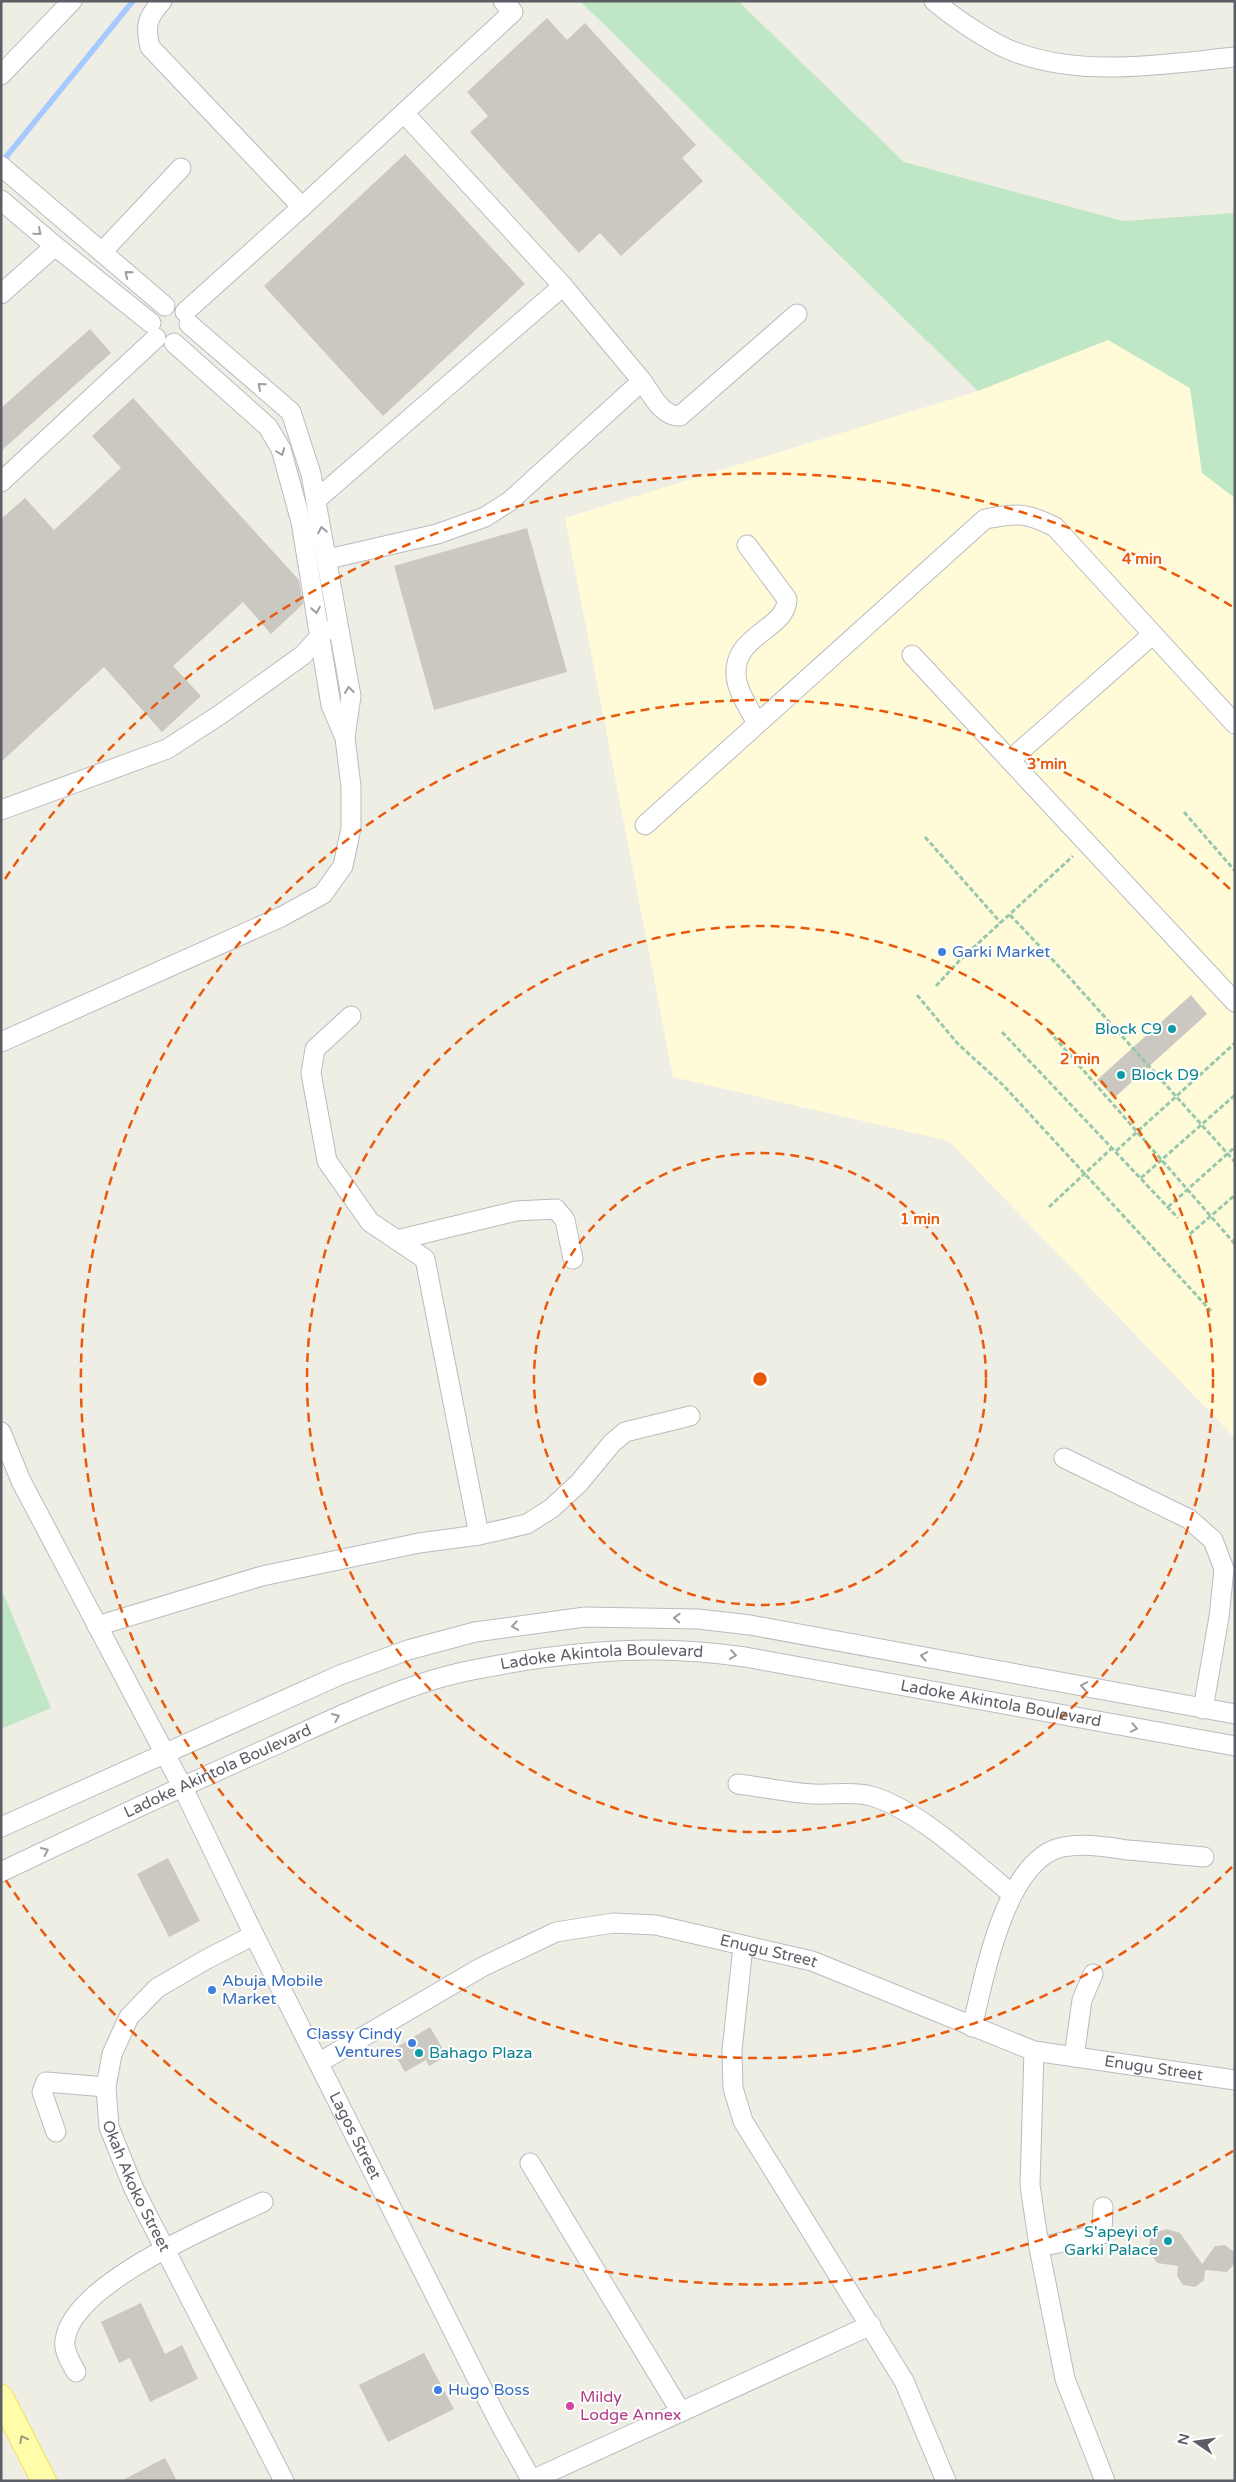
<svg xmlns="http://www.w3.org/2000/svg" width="1236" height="2482" font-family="'Varela Round',sans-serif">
<rect width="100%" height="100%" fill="#efeee4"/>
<path fill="#fffbd9" d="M1108,340L1190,388L1202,473L1235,498V1438L949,1141L673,1077L565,518L978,391Z"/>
<path fill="#bfe7c5" d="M580,1H738L904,162L1123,221L1235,213V498L1202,473L1190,388L1108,340L978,391Z
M1,1588L51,1708L1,1729Z"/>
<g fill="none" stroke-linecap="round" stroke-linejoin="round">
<path stroke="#a4caff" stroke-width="5.5" d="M6,157L133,1"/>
</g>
<path fill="#cac8c1" d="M547,18L567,40L585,23L696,145L682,158L703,181L621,256L600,233L579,253L470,132L488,116L467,92Z
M405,154L525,284L383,416L264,286Z
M90,329L111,353L1,451V408Z
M133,398L299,580L303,604L271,634L243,602L173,666L201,696L162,732L104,667L1,762V519L25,498L54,530L121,468L92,436Z
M527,528L567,672L434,710L394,566Z
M1191,995L1207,1014L1114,1098L1097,1080Z
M168,1858L200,1921L169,1937L137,1874Z
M430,2027L447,2056L429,2066L426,2060L405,2072L392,2050Z
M1167,2229L1180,2233L1202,2264L1215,2246L1225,2245L1234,2252V2264L1227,2272L1205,2270L1204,2280L1195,2287L1183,2285L1177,2276L1178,2266L1157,2263L1148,2249L1152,2233Z
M141,2303L165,2354L182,2345L198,2379L150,2402L130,2358L119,2363L101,2322Z
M424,2353L454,2409L388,2442L359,2385Z
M165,2458L177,2481H121Z"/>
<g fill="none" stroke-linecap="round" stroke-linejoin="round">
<g stroke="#b9bbc0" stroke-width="21">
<g id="minor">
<path d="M162,1C147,18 145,25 150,47L302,207"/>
<path d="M934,1C953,17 992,44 1015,52C1084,78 1164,64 1235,57"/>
<path d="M1,75L72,1"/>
<path d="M1,166L165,306"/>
<path d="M1,200L55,246L151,323"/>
<path d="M102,252L181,168"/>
<path d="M1,294L55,246"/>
<path d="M185,312L302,207L513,12L503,1"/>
<path d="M189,324L291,412L311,474L351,696L345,737"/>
<path d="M642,381C652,395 662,417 680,416L797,314"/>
<path d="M1,482L156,338"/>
<path d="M316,500L563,286"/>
<path d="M747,545L787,599C787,631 727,635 737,682C740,696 751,711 757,724"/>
<path d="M328,559L437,534L485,517L510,501L642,381L563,286L404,113"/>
<path d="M912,655L1235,1002"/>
<path d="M1010,760L1152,635"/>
<path d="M1,810L167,749L221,714L303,655L326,630"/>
<path d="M645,825L985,519C1017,513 1025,512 1055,527L1235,724"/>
<path d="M351,1016L315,1049L311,1073L327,1161L370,1222L425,1259L479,1535"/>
<path d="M1,1042L281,917L323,894L343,866L351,828V786L345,738L331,705L301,522L281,449L268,427L174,343"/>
<path d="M397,1240L516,1211L556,1209L565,1220L573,1259"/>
<path id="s1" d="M1,1432L21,1481L182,1786L254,1935L500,2424L532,2481"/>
<path d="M1064,1458L1189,1519L1213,1540L1224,1569L1219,1617L1203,1709"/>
<path d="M97,1626L262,1576L419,1543L479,1535L527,1524L552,1508L579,1483L612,1443L625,1432L690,1416"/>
<path d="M738,1784C763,1787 789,1793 814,1794C833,1795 853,1791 871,1796C919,1810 973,1862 1012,1894"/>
<path d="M1,1827L340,1675L408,1650L475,1632L585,1617L698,1619L750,1625L1235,1714"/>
<path id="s2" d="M1,1872C91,1829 180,1787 271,1747C320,1725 369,1701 420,1684C455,1672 492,1666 528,1660C605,1649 668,1646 745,1657L1235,1746"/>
<path id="s3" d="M254,1935L207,1959L157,1988L129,2017L112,2054L106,2087L109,2127L134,2189L284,2481"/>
<path d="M743,1946L732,2051L733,2088L743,2121L904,2381L946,2481"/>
<path d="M972,2027C984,1979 1005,1858 1063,1847C1085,1843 1106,1847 1128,1850C1153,1852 1178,1855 1204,1857"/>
<path d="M1034,2051L1030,2185L1040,2253L1065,2379L1105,2481"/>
<path d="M1074,2057L1082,2000L1093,1974"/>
<path id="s4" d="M320,2062L482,1967L556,1932L613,1923L656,1925L812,1961L1034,2051L1235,2080"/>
<path d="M56,2132L42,2092L46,2082L106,2087"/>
<path d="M530,2163L681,2412"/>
<path d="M1039,2247L1102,2234L1103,2207"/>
<path d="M76,2372C71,2363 63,2350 65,2340C73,2282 215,2225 263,2202"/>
<path d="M532,2480L871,2325"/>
</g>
</g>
<g stroke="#f5e056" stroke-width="26">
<path id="major" d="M1,2397L44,2481"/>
</g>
<path stroke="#98c8ad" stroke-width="3" stroke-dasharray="5 2.5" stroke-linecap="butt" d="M1184,812L1235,871
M925,837L1001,923
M1010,915L1068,976L1235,1162
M936,986L961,959L1073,856
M917,995L958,1044L1003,1085L1211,1311
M1049,1031L1235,1244
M1002,1032L1178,1218
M1116,1151L1235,1043
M1141,1178L1235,1095
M1049,1207L1113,1147
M1168,1207L1235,1147
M1190,1234L1235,1195"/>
<use href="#minor" stroke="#fff" stroke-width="19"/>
<use href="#major" stroke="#fffda9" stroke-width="24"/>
</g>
<defs><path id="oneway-chevron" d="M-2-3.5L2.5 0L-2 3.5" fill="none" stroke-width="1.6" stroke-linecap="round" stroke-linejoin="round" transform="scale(1.25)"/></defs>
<g stroke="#9d9ea3">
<use href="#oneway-chevron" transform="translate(38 232) rotate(41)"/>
<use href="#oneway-chevron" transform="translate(128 274) rotate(-140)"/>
<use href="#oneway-chevron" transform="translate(261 386) rotate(-139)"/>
<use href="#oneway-chevron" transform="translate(281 452) rotate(69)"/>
<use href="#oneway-chevron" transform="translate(322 530) rotate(-101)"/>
<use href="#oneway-chevron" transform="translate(316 610) rotate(81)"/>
<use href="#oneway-chevron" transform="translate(349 690) rotate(-97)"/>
<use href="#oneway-chevron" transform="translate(677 1618) rotate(-178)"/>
<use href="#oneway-chevron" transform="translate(515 1626) rotate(172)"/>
<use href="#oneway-chevron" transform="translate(733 1655) rotate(8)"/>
<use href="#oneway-chevron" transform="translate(924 1656) rotate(-170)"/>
<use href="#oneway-chevron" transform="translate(1084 1686) rotate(-169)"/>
<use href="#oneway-chevron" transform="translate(336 1717) rotate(-24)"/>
<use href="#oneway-chevron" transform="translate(1134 1728) rotate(11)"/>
<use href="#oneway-chevron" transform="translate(45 1851) rotate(-25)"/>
</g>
<use stroke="#9d9e80" href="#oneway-chevron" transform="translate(23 2439) rotate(-117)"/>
<g fill="none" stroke="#e8590c" stroke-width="2.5" stroke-dasharray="9 6">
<circle cx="760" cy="1379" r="226"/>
<circle cx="760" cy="1379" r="453"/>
<path d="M1232 1867A679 679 0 1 1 1232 891"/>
<path d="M1233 2151A905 905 0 0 1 5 1879M5 879A905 905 0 0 1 1233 607"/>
</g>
<g fill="#3f7fe0" stroke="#fff" stroke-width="2">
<circle cx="942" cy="952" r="5"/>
<circle cx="212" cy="1990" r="5"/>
<circle cx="412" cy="2043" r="5"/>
<circle cx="438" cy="2390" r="5"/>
</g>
<g fill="#0f9aa8" stroke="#fff" stroke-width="2">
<circle cx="1172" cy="1029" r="5"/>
<circle cx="1121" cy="1075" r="5"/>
<circle cx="419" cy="2053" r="5"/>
<circle cx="1168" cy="2241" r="5"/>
</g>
<circle fill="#d1479c" stroke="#fff" stroke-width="2" cx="570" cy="2406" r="5"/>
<g text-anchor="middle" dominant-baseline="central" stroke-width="4" stroke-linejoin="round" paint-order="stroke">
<g font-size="16" fill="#366cbe" stroke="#fff" text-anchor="start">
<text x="952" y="952">Garki Market</text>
<text x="222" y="1981">Abuja Mobile<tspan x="222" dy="18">Market</tspan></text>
<text x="402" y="2034" text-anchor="end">Classy Cindy<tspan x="402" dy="18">Ventures</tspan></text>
<text x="448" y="2390">Hugo Boss</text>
</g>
<g font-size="16" fill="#0d838f" stroke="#fff" text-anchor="end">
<text x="1162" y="1029">Block C9</text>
<text x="1131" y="1075" text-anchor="start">Block D9</text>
<text x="429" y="2053" text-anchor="start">Bahago Plaza</text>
<text x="1158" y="2232">S'apeyi of<tspan x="1158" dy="18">Garki Palace</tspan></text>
</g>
<g font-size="16" fill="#5c5e65" stroke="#fff">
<text stroke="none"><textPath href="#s2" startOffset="644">Ladoke Akintola Boulevard</textPath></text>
<text stroke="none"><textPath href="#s2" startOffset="1048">Ladoke Akintola Boulevard</textPath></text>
<text stroke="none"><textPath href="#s2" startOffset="239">Ladoke Akintola Boulevard</textPath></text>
<text stroke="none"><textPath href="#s4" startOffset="486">Enugu Street</textPath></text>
<text stroke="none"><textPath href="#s4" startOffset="891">Enugu Street</textPath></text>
<text stroke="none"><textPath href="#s1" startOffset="788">Lagos Street</textPath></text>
<text stroke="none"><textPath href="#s3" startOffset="330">Okah Akoko Street</textPath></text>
</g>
<g font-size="16" fill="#b23c85" stroke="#fff" text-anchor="start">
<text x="580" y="2397">Mildy<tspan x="580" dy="18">Lodge Annex</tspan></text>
</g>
</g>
<circle cx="760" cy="1379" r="8" fill="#e8590c" stroke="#fff" stroke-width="2.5"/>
<g font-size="15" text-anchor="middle" font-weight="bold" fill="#e8590c" stroke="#fff" stroke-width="4" stroke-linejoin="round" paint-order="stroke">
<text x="1142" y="564">4 min</text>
<text x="1047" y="769">3 min</text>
<text x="1080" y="1064">2 min</text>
<text x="920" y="1224">1 min</text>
</g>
<rect width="1236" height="2482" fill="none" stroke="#5c5e65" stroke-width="5"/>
<g transform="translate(1196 2442) rotate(283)" stroke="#ffffff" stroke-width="4" paint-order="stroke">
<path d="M0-4L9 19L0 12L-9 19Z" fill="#5c5e65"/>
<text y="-8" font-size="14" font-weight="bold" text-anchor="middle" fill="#5c5e65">N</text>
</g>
</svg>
